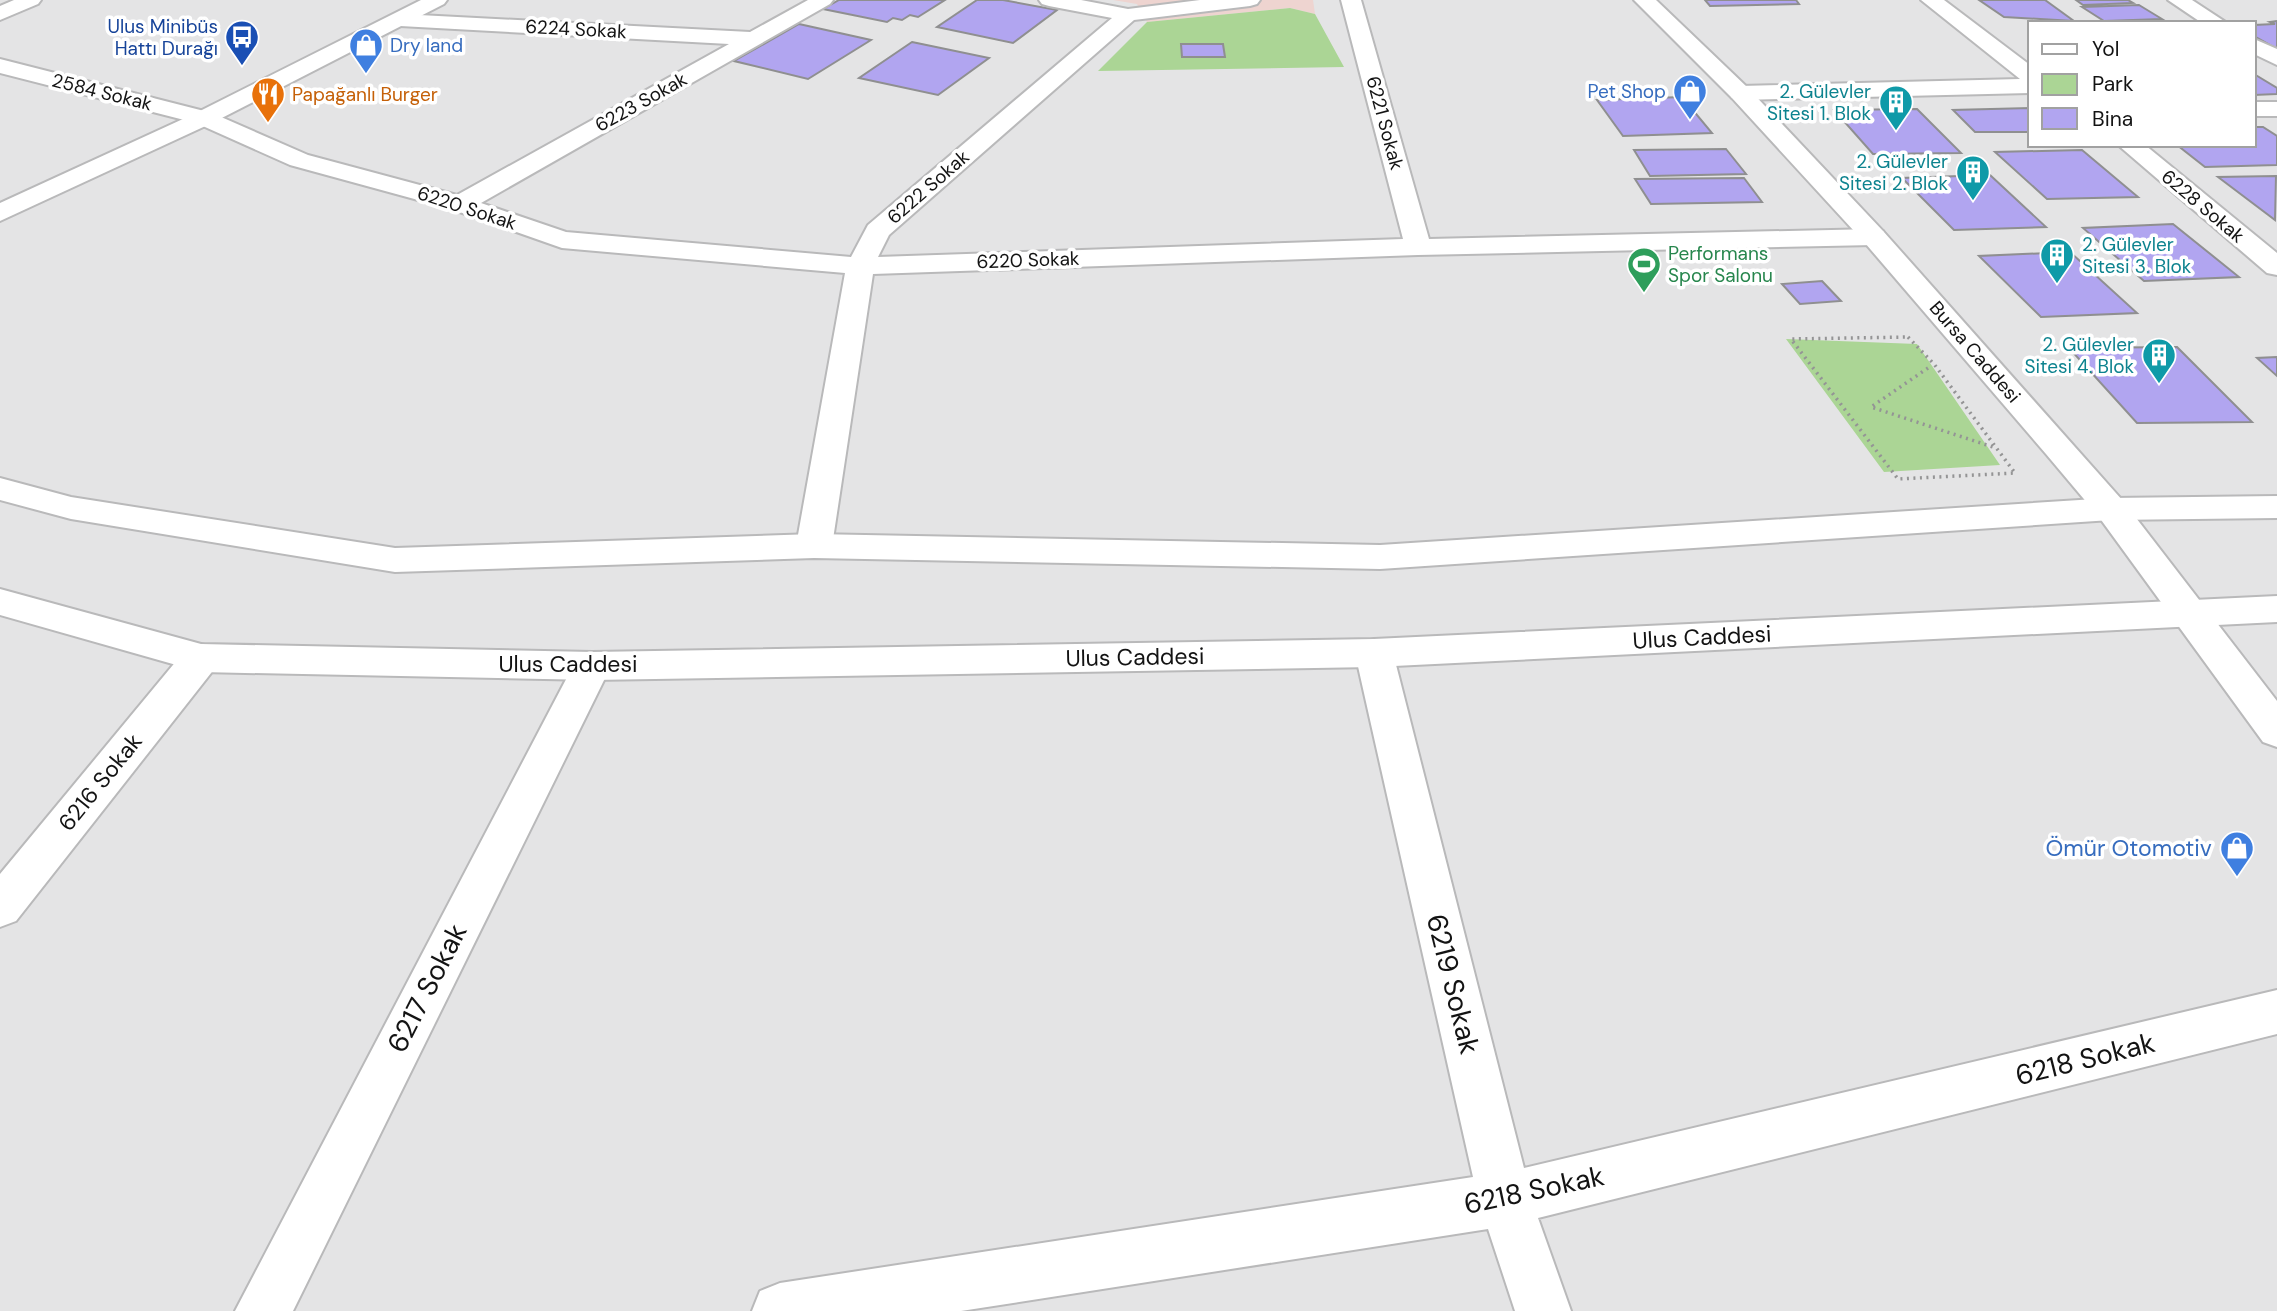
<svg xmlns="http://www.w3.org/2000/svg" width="2277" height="1311" font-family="'DM Sans',sans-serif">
<rect width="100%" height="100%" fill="#e4e4e5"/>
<path fill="#eed4d0" d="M1113,0H1313L1315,14L1290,8L1147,22L1137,4Z"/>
<path fill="#abd595" d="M1290,8L1315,14L1344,67L1098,71L1147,22Z
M1786,339L1917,344L2000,465L1884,472Z"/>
<path fill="#b1a5f0" stroke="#8f8f90" stroke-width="2" d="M839,0H945L918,17L910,15L902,20L893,18L887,22L823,9Z
M977,0H1003L1057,10L1013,43L937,27Z
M1705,0H1796L1799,4L1710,6Z
M1979,0H2045L2074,21L2004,17Z
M2076,0H2128L2133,3L2083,5Z
M2139,5L2162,19L2104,21L2082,7Z
M2277,21V49L2254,36V25L2275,24L2270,22Z
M799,24L871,40L808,79L734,61Z
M912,42L989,58L938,95L859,78Z
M1181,44H1223L1225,57H1182Z
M2254,74L2277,88V94L2254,95Z
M1682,97L1712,133L1623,136L1597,100Z
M2030,108V132H1975L1953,110Z
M1917,109L1961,153L1873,154L1834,110Z
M2254,127H2263L2277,136V165L2205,167L2177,145H2254Z
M1726,149L1746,174L1650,176L1634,150Z
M2082,150L2138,197L2047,199L1995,152Z
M1990,175L2046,227L1954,230L1902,178Z
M2276,176L2275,220L2218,177Z
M1744,178L1762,202L1651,204L1635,179Z
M2173,224L2239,277L2144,281L2083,228Z
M2070,252L2137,313L2041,317L1979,256Z
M1822,281L1841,301L1800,304L1782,284Z
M2177,347L2252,422L2137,423L2069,348Z
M2277,357V376L2257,358Z"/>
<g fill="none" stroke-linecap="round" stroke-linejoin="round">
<g stroke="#b9b9ba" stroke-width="4">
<path id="street" d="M14,0H41L38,4L0,20V6Z
M808,0H833L830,4L481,203L566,232L851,257L868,225L1112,18L1049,6L1042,4L1039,0H1081L1128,9L1200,0H1260L1257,4L1250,6L1134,20L889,235L878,257L1403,239L1341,0H1361L1429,239L1874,229L1883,231L1887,237L1883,243L1874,245L1418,255L873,274L832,546L827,554L814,558L801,554L796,546L845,273L562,248L451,209L290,165L196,123L0,73V59L212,113L308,155L457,195L729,44L400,26L393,24L390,20L393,16L400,14L750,32Z
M1921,0H1944L2030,65V93L1740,100L1732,98L1729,93L1732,88L1740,86L2020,79Z
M2168,0H2192L2227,23H2202Z
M2254,39L2277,49V65L2254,54Z
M2254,102H2277V116H2254Z
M2118,145H2145L2277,253V275L2267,273Z
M1374,639L1388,643L1393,653L1524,1168L2277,990V1034L1538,1218L1571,1311H1515L1488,1229L961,1311H752L760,1291L780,1283L1473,1177L1355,653L1360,643Z
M201,644L215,648L220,658L215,668L16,921L0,927V874L187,648Z
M592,652L606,656L611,666L293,1311H235L573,666L578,656Z"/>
</g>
<g stroke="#b9b9ba" stroke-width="4">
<path id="secondary" d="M421,0H447L444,4L212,123L0,221V203L196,113Z
M1634,0H1656L1748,88L1883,231L2123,501L2277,701V747L2263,742L2099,517L2046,454L1865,243L1732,98Z"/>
</g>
<g stroke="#b9b9ba" stroke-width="4">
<path id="primary" d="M0,478L71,497L395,548L814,534L1380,545L2111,498L2277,496V518L2111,520L1380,569L814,558L395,572L71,519L0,500Z
M0,589L201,644L592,652L1374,639L2277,596V622L1374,667L592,680L201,672L0,615Z"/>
</g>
<path stroke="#949495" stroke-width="3.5" stroke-dasharray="2 4.5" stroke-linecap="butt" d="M1908,337L1934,364L2015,473L1898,479L1791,339Z
M1928,368L1871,407L1996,448"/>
<use href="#street" fill="#fff" fill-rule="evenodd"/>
<use href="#secondary" fill="#fff" fill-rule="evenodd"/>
<use href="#primary" fill="#fff" fill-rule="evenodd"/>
</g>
<defs>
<g id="bus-pin" transform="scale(1.75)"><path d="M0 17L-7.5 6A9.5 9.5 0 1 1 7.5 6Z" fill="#1a4fb4" stroke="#fff"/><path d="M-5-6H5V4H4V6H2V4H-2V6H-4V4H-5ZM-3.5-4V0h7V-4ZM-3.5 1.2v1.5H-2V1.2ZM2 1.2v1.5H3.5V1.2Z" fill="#fff"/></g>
<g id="shop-pin" transform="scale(1.75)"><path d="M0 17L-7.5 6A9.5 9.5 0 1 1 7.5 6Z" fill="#3f7fe0" stroke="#fff"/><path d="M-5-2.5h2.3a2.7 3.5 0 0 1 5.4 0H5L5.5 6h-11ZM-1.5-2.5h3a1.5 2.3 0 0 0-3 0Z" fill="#fff"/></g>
<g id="restaurant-pin" transform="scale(1.75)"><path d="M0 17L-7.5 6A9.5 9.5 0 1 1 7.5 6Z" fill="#e8710a" stroke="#fff"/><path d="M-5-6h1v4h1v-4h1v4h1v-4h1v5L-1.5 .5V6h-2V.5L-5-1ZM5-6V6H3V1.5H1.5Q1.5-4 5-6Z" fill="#fff"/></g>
<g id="building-pin" transform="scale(1.75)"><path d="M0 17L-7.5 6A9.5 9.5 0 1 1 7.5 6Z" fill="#0f9aa8" stroke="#fff"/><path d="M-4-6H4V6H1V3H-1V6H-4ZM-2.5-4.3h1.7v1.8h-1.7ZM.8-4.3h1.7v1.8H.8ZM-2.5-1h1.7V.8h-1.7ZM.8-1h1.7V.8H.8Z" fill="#fff"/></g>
<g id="stadium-pin" transform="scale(1.75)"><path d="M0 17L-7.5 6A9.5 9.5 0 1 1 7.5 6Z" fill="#2e9e5b" stroke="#fff"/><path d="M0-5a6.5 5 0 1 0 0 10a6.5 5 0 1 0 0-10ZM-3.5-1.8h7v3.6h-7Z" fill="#fff"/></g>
</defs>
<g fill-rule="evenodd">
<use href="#bus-pin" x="242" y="37"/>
<use href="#shop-pin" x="366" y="45"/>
<use href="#shop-pin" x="1690" y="91"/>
<use href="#restaurant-pin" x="268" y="94"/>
<use href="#building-pin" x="1896" y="102"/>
<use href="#building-pin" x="1973" y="172"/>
<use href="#building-pin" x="2057" y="255"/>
<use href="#stadium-pin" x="1644" y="264"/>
<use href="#building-pin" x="2159" y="355"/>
<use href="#shop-pin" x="2237" y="848"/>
</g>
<g text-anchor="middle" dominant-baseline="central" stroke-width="7" stroke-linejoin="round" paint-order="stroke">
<g font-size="19" fill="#164399" stroke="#fff" text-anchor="end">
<text x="218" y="26">Ulus Minibüs<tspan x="218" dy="22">Hattı Durağı</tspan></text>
</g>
<g font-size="19" fill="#131313" stroke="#fff">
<text transform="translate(576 29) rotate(3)">6224 Sokak</text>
<text transform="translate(102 92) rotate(14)">2584 Sokak</text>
<text transform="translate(641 102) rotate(-29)">6223 Sokak</text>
<text transform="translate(1385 123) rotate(75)">6221 Sokak</text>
<text transform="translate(928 187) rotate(-41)">6222 Sokak</text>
<text transform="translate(2203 206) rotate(40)">6228 Sokak</text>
<text transform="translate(467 208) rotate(18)">6220 Sokak</text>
<text transform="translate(1028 260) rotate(-2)">6220 Sokak</text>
<text transform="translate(1975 352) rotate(49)">Bursa Caddesi</text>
</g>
<g font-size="19" fill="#366cbe" stroke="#fff" text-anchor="start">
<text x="390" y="45">Dry land</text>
<text x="1666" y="91" text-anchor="end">Pet Shop</text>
</g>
<g font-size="19" fill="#0d838f" stroke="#fff" text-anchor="end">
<text x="1871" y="91">2. Gülevler<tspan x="1871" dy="22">Sitesi 1. Blok</tspan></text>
<text x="1948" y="161">2. Gülevler<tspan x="1948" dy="22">Sitesi 2. Blok</tspan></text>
<text x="2082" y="244" text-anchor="start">2. Gülevler<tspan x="2082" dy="22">Sitesi 3. Blok</tspan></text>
<text x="2134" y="344">2. Gülevler<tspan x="2134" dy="22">Sitesi 4. Blok</tspan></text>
</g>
<g font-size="19" fill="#c56008" stroke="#fff" text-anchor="start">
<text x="292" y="94">Papağanlı Burger</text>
</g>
<g font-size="19" fill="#27864d" stroke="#fff" text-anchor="start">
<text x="1668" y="253">Performans<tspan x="1668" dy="22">Spor Salonu</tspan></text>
</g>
<g font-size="23" fill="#131313" stroke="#fff">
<text transform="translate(1702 637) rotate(-3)">Ulus Caddesi</text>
<text transform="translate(1135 657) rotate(-1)">Ulus Caddesi</text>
<text x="568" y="664">Ulus Caddesi</text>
<text transform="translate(100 782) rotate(-51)">6216 Sokak</text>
</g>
<g font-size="23" fill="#366cbe" stroke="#fff" text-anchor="end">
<text x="2212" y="848">Ömür Otomotiv</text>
</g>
<g font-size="28" fill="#131313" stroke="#fff">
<text transform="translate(1453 984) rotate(76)">6219 Sokak</text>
<text transform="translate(427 988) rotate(-63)">6217 Sokak</text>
<text transform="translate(2085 1059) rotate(-14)">6218 Sokak</text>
<text transform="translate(1534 1190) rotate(-12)">6218 Sokak</text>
</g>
</g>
<rect x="2028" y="21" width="228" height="126" fill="#ffffff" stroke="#a1a1a1" stroke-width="2"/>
<rect x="2042" y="44" width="35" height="10" fill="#ffffff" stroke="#a1a1a1" stroke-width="2"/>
<text x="2092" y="56" font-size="21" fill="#131313">Yol</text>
<rect x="2042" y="74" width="35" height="21" fill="#abd595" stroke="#a1a1a1" stroke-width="2"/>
<text x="2092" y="91" font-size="21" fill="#131313">Park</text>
<rect x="2042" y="108" width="35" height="21" fill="#b1a5f0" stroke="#a1a1a1" stroke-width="2"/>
<text x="2092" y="126" font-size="21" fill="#131313">Bina</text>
</svg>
